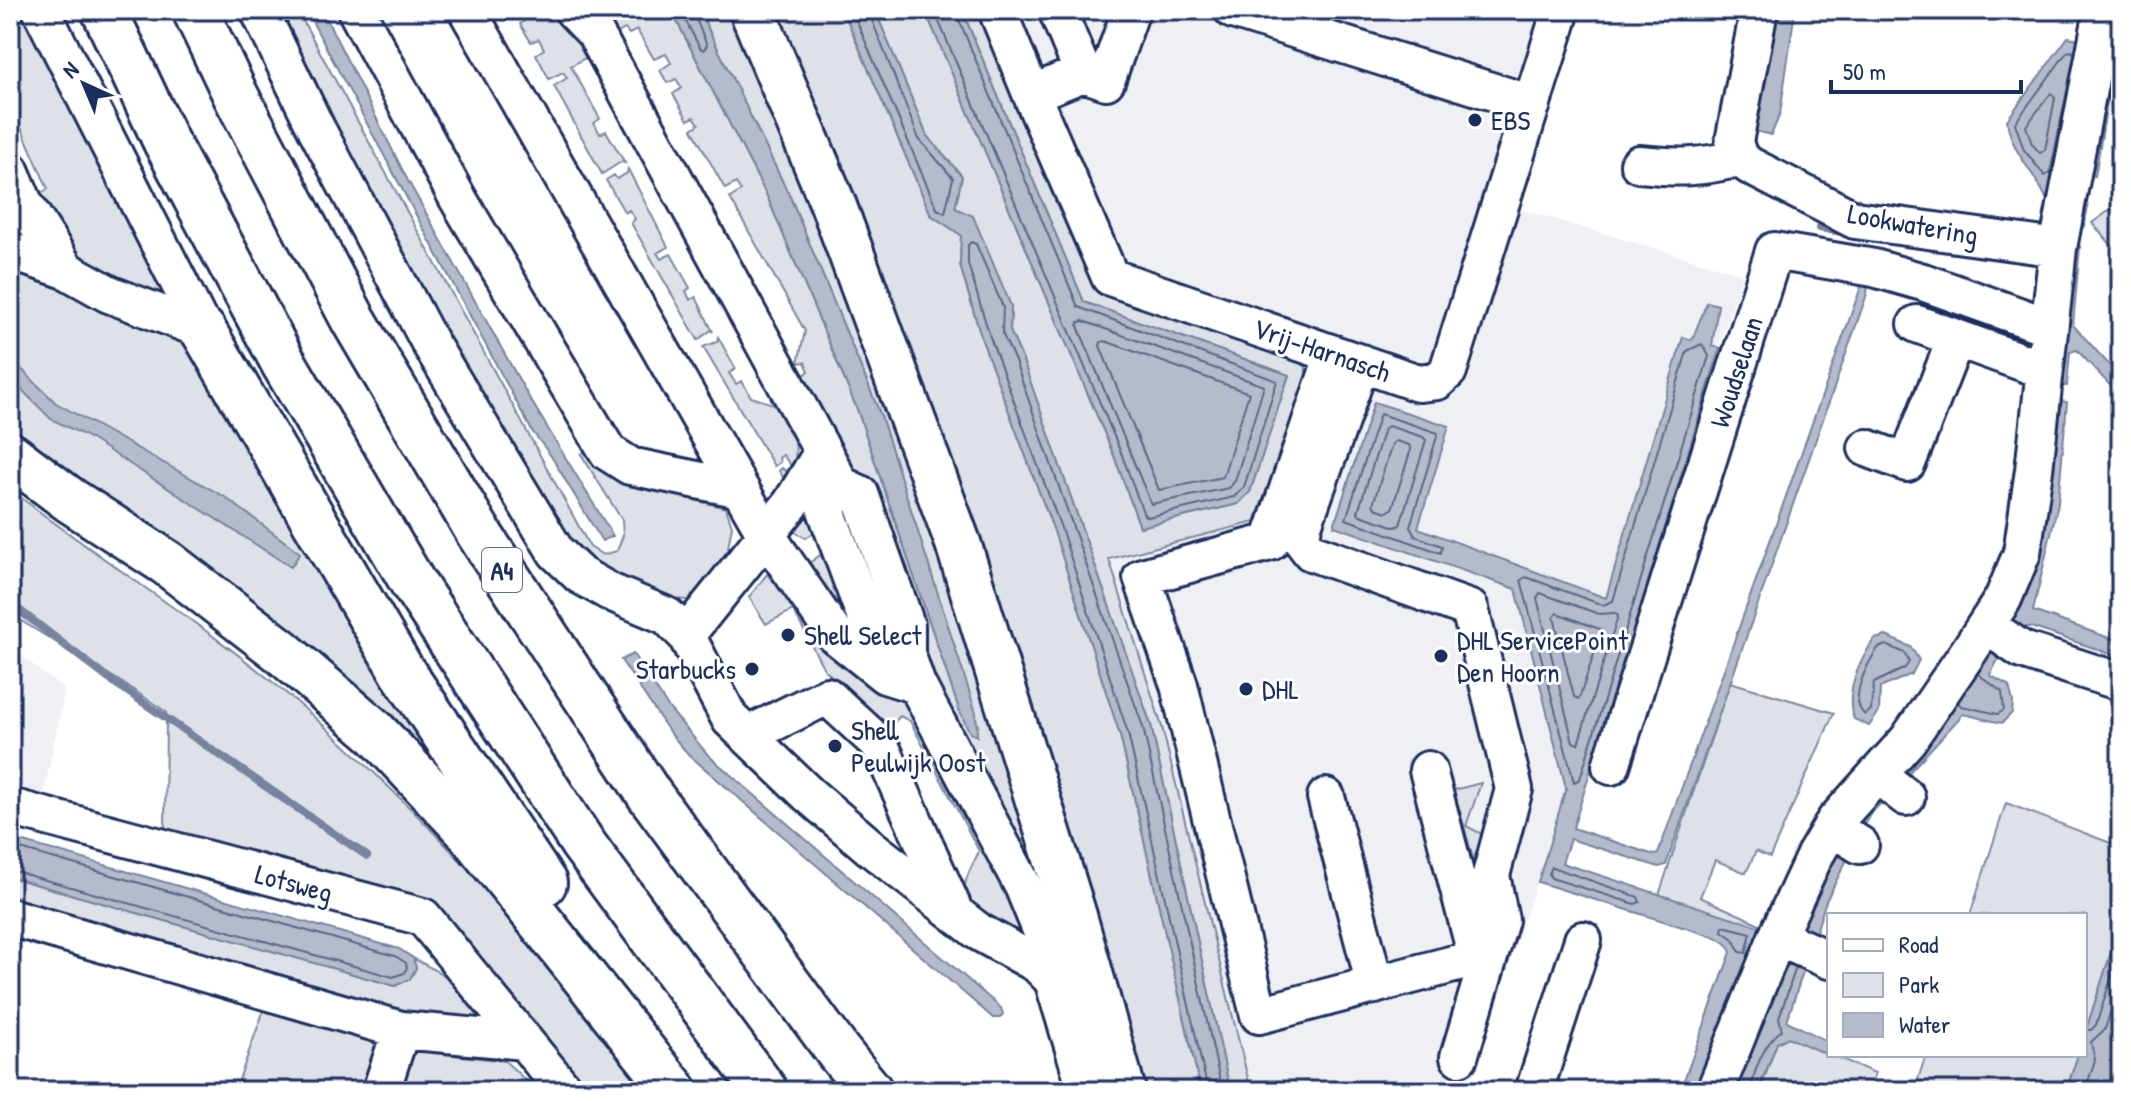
<svg xmlns="http://www.w3.org/2000/svg" width="2131" height="1101" font-family="'Patrick Hand',sans-serif">
<rect width="100%" height="100%" fill="#fff"/>
<filter id="ink" filterUnits="userSpaceOnUse"><feTurbulence type="fractalNoise" baseFrequency=".0125" numOctaves="2"/><feDisplacementMap in="SourceGraphic" scale="16" xChannelSelector="R" yChannelSelector="G"/><feConvolveMatrix kernelMatrix="1 2 1 2 8 2 1 2 1" color-interpolation-filters="sRGB"/></filter>
<g filter="url(#ink)">
<path fill="#eff0f4" d="M867,10H1580L1519,209L1743,274L1466,1091H1224Z
M10,647L65,690L42,800L10,791Z"/>
<path fill="#dee1e7" stroke="#7c88a2" stroke-width="2" d="M10,10H33L177,304L76,260L32,198L48,189L10,102Z
M268,10H297L590,547L603,555L617,551L623,535L622,520L581,454L588,450L602,471L642,480V487L726,508L732,526L728,547L735,549L701,596L689,600L669,599L577,559L444,346Z
M514,10C559,10 567,20 596,52L571,66L600,119L594,123L600,134L606,131L625,163L621,162L602,174L554,86L567,78L563,72L549,79L536,54L544,49L539,39L531,42L520,24L527,19L522,12L516,15Z
M591,10H671L767,196L857,409L960,712L978,726L881,416L791,199L699,10H741L899,410L1082,974L949,732L851,472L803,376L809,371L805,362L798,363L805,331L730,198L741,191L736,183L725,189L692,129L699,124L694,117L688,120L673,94L682,88L676,79L667,83L660,70L671,63L666,54L654,59L637,30L629,34L625,29L616,34Z
M774,10H843L931,215L961,235L960,265L982,340L1054,531L1120,735L1201,1091H1130Z
M875,10H925L1115,458L1140,527L1238,504L1250,492L1289,375L1084,302L962,10H984L1090,264L1305,362L1307,379L1255,522L1109,559L1162,727L1251,1091H1227L1228,1081L1151,725L1022,358L1010,331L1011,306L955,208L962,176L927,136Z
M628,169L668,247L657,253L661,259L671,254L690,288L686,291L690,300L696,297L713,332L711,330L698,340L631,223L635,219L629,210L625,213L606,180L614,175L617,179L627,173Z
M2110,210L2121,211V256L2092,223Z
M10,268L198,340L484,815L10,440Z
M718,337L736,369L729,373L736,384L742,381L751,397L780,406C795,436 803,450 787,483L779,471L782,468L785,471L791,466L783,455L779,458L780,462L774,466L703,347L717,342Z
M826,478L864,649L805,566L827,550L813,533L806,538L793,531L810,510Z
M10,489C103,563 207,625 298,703C428,815 550,956 656,1091H583L438,916L165,833L166,712C116,676 62,647 10,614Z
M767,574L773,581L780,578L907,696L983,831L1026,940C1010,930 968,914 965,894C962,881 974,863 979,851L910,721L900,716L889,728L824,669L793,610L766,624L749,597Z
M1730,682L1834,713L1770,857L1756,851L1746,873L1715,860L1700,897L1764,926V928L1659,895Z
M1481,783L1466,826L1482,834L1474,862L1454,790Z
M2006,803L2121,847V922L2085,1033V915H1970Z
M10,877L395,986L410,979L416,968L413,958L446,976L479,1016L471,1027L432,1024L10,905Z
M266,1004L445,1054L505,1061L537,1091H235Z
M1789,1037L1875,1073L1870,1091H1760L1777,1042Z
M1926,1055H2078L2066,1091H1914Z"/>
<path fill="#b5bbca" stroke="#77839f" stroke-width="2" d="M306,10H322L407,179L527,394L613,536L602,541L551,456L532,431Z
M671,10H699L791,199L881,416L976,713L977,736L970,733L960,712L857,409L767,196Z
M843,10H875L927,136L962,176L955,208L973,216L1011,306L1010,331L1022,358L1151,725L1228,1081L1227,1091H1201L1120,735L1054,531L982,340L960,265L961,235L931,215Z
M925,10H962L1084,302L1289,375L1250,492L1238,504L1140,527L1115,458Z
M1773,10H1795L1780,114L1771,135L1755,131Z
M2114,10H2121V19L2095,176L2090,174Z
M2068,37L2086,40L2049,205C2038,174 2011,155 2007,120Z
M2073,242L2080,246L2073,325L2121,378V397L2077,350L2070,352L2067,386L2053,384Z
M1863,281L1869,282L1866,297L1666,865L1659,867L1570,839L1562,863L1764,928L1699,1091H1680L1731,952L1727,944L1718,938L1538,882L1566,788L1516,589L1334,526L1374,402L1449,426L1418,528L1606,598L1683,337L1692,340L1707,302L1718,305L1712,346L1720,348L1573,828L1654,855L1658,854Z
M10,358L56,403L225,497L300,553L291,567L86,436L51,419L10,378Z
M2050,399L2067,402L2058,503L2033,611L2121,642V657L2031,627H2021L2002,652L1990,675L2009,686L2013,702L2012,713L2002,723L1963,714L1869,816L1826,901L1787,1021L1829,1042V1055H1833L1832,1057L1788,1037L1777,1043L1758,1091H1725L1810,888L1979,656Z
M1886,636L1911,647L1919,660L1912,674L1880,688L1879,712L1869,726L1854,719C1844,692 1859,663 1874,639Z
M633,654L668,707L708,755L1001,1008L1003,1014L1000,1018H993L688,754L670,733L621,660Z
M10,838L399,949L413,958L416,968L410,979L395,986L10,877Z
M2121,922V1091H2066L2078,1055H2085V1033Z"/>
<g fill="none" stroke-linecap="round" stroke-linejoin="round">
<path stroke="#596789" stroke-width="2" d="M680,10L700,48L704,50L707,45L692,10
M852,10L937,209L945,213L953,178L919,139L868,10
M934,10L1122,455L1144,515L1148,517L1234,497L1244,487L1277,381L1078,307L955,10
M2072,67L2050,173L2045,176L2024,150L2015,123L2067,52L2072,51L2074,54
M2051,93L2055,98L2045,150L2040,153L2032,144L2026,126Z
M1083,321L1264,386L1235,481L1229,488L1151,504L1078,326L1079,322Z
M1105,341L1249,393L1223,477L1159,490L1100,346L1101,342Z
M1702,344L1709,356L1580,779L1574,782L1521,580L1526,577L1603,605L1613,601L1687,351Z
M1380,414L1438,433L1410,527L1415,536L1442,546L1441,553L1346,519Z
M1388,426L1423,437L1426,440L1400,525L1396,527L1360,515L1358,512L1384,429Z
M1396,441L1409,445L1411,449L1392,509L1387,512L1375,508L1373,504L1392,444Z
M1540,593L1599,614L1615,613L1618,616L1578,744L1573,742L1537,598Z
M1557,613L1602,630L1579,699L1574,697L1554,617Z
M1886,645L1905,653L1909,662L1905,668L1874,683L1871,710L1865,715C1847,700 1868,663 1878,648Z
M1958,702L1961,706L1998,714L2004,710L2002,692L1978,674
M10,846L395,956L406,963L407,968L404,973L393,977L10,870
M1552,867L1638,897L1640,902L1635,904L1551,878L1549,874Z
M1723,926L1751,933L1746,953L1740,952L1733,939L1722,931Z
M2085,1030H2091L2096,1025L2121,948
M1208,1091L1128,733L1061,528L990,337L968,264V245L971,242L976,244L1003,307L1002,333L1015,361L1143,727L1220,1081V1091
M1751,1091C1754,1069 1764,1043 1782,1030L1779,1018L1796,967
M2085,1091L2095,1060L2091,1042L2105,1029L2121,980"/>
<path stroke="#77839f" stroke-width="8" d="M2081,225L2085,207
M1820,228L1847,233
M10,603L109,679L367,856"/>
<g stroke="#1b2f5e" stroke-width="42">
<path id="minor" d="M41,10L203,330
M259,10L316,128L430,343L556,552L580,575L610,592L667,616L686,635L730,719L808,794L871,848L979,932L1037,964L1059,986
M356,10L457,197L608,452L630,466L740,489
M467,10L767,536L835,635L885,675L917,685
M573,10L595,33L841,485L860,494L906,625V653L917,685L1023,886L1050,952L1059,986
M997,10L1035,103L1110,277L1418,383L1437,381L1448,371L1561,10
M1233,10L1532,104
M1759,10L1734,142L1739,158L1750,166L1855,220L2058,248
M1083,73L1106,81L1131,10
M1031,94L1083,73L1057,10
M1639,164C1679,168 1700,168 1739,158
M10,170L24,203L66,270
M10,251L66,270L109,294L203,330
M1917,324L2044,370
M1334,354L1270,542L1142,577L1179,685L1259,1015L1477,958L1428,770
M1361,363L1303,525L1301,539L1311,552L1470,609L1514,789L1491,875L1500,920L1459,1057
M1867,448L1907,463L1956,338
M841,485L826,510L874,640L906,653
M1986,625L2022,650L2121,682
M686,635L791,504L822,453
M748,735L827,696L880,745L952,906
M1611,766L1774,251L1874,268L1923,282L2049,327
M1878,775L1906,797
M1326,797L1375,985
M10,807L423,917L565,1091
M1831,827L1860,845
M10,917L401,1030L524,1041
M1777,937L1829,960
M381,1091L401,1030
M1534,1091L1583,940
M1715,1091L1777,937L1815,855L1835,821L1908,740L1969,651L2003,599L2022,553L2034,470L2058,248L2103,10"/>
</g>
<g stroke="#1b2f5e" stroke-width="50">
<path id="highway" d="M104,10L166,142L283,362L413,583L583,844L765,1091
M195,10L236,96L353,319L480,535L649,794L839,1053L870,1091
M752,10L833,204L958,543L1074,916L1123,1091
M203,330L402,671L544,883
M10,455L70,500L167,563L281,651L374,731L469,832L675,1091
M1059,986L1088,1081"/>
</g>
<use href="#minor" stroke="#fff" stroke-width="36"/>
<use href="#highway" stroke="#fff" stroke-width="44"/>
</g>
</g>
<g fill="#1b2f5e" stroke="#fff" stroke-width="3">
<circle cx="1475" cy="120" r="8"/>
<circle cx="788" cy="635" r="8"/>
<circle cx="1441" cy="656" r="8"/>
<circle cx="752" cy="669" r="8"/>
<circle cx="1246" cy="689" r="8"/>
<circle cx="835" cy="746" r="8"/>
</g>
<g text-anchor="middle" dominant-baseline="central" stroke-width="6" stroke-linejoin="round" paint-order="stroke">
<rect fill="#fff" stroke="#5f6d8e" stroke-width="2" x="482" y="548" width="40" height="44" rx="6"/>
<g font-size="26" font-weight="bold" fill="#1b2f5e">
<text x="502" y="570">A4</text>
</g>
<g font-size="28" fill="#1b2f5e" stroke="#fff" text-anchor="start">
<text x="1491" y="120">EBS</text>
<text x="804" y="635">Shell Select</text>
<text x="1457" y="640">DHL ServicePoint<tspan x="1457" dy="32">Den Hoorn</tspan></text>
<text x="736" y="669" text-anchor="end">Starbucks</text>
<text x="1262" y="689">DHL</text>
<text x="851" y="730">Shell<tspan x="851" dy="32">Peulwijk Oost</tspan></text>
</g>
<g font-size="28" fill="#1b2f5e" stroke="#fff">
<text transform="translate(1913 224) rotate(10)">Lookwatering</text>
<text transform="translate(1322 350) rotate(19)">Vrij-Harnasch</text>
<text transform="translate(1736 372) rotate(-72)">Woudselaan</text>
<text transform="translate(294 883) rotate(15)">Lotsweg</text>
</g>
</g>
<rect width="2131" height="1101" fill="none" stroke="#fff" stroke-width="40"/>
<rect x="20" y="20" width="2091" height="1061" fill="none" stroke="#1b2f5e" stroke-width="3" filter="url(#ink)"/>
<rect x="1827" y="913" width="260" height="144" fill="#ffffff" stroke="#a4acbf" stroke-width="2"/>
<rect x="1843" y="939" width="40" height="12" fill="#ffffff" stroke="#a4acbf" stroke-width="2"/>
<text x="1899" y="953" font-size="24" fill="#1b2f5e">Road</text>
<rect x="1843" y="973" width="40" height="24" fill="#dee1e7" stroke="#a4acbf" stroke-width="2"/>
<text x="1899" y="993" font-size="24" fill="#1b2f5e">Park</text>
<rect x="1843" y="1013" width="40" height="24" fill="#b5bbca" stroke="#a4acbf" stroke-width="2"/>
<text x="1899" y="1033" font-size="24" fill="#1b2f5e">Water</text>
<g transform="translate(84 84) rotate(316)" stroke="#ffffff" stroke-width="6" paint-order="stroke">
<path d="M0-6L14 30L0 20L-14 30Z" fill="#1b2f5e"/>
<text y="-12" font-size="22" font-weight="bold" text-anchor="middle" fill="#1b2f5e">N</text>
</g>
<path d="M1831 80v12h190v-12" fill="none" stroke="#1b2f5e" stroke-width="4"/>
<text x="1843" y="80" font-size="24" fill="#1b2f5e" stroke="#ffffff" stroke-width="6" paint-order="stroke">50 m</text>
</svg>
